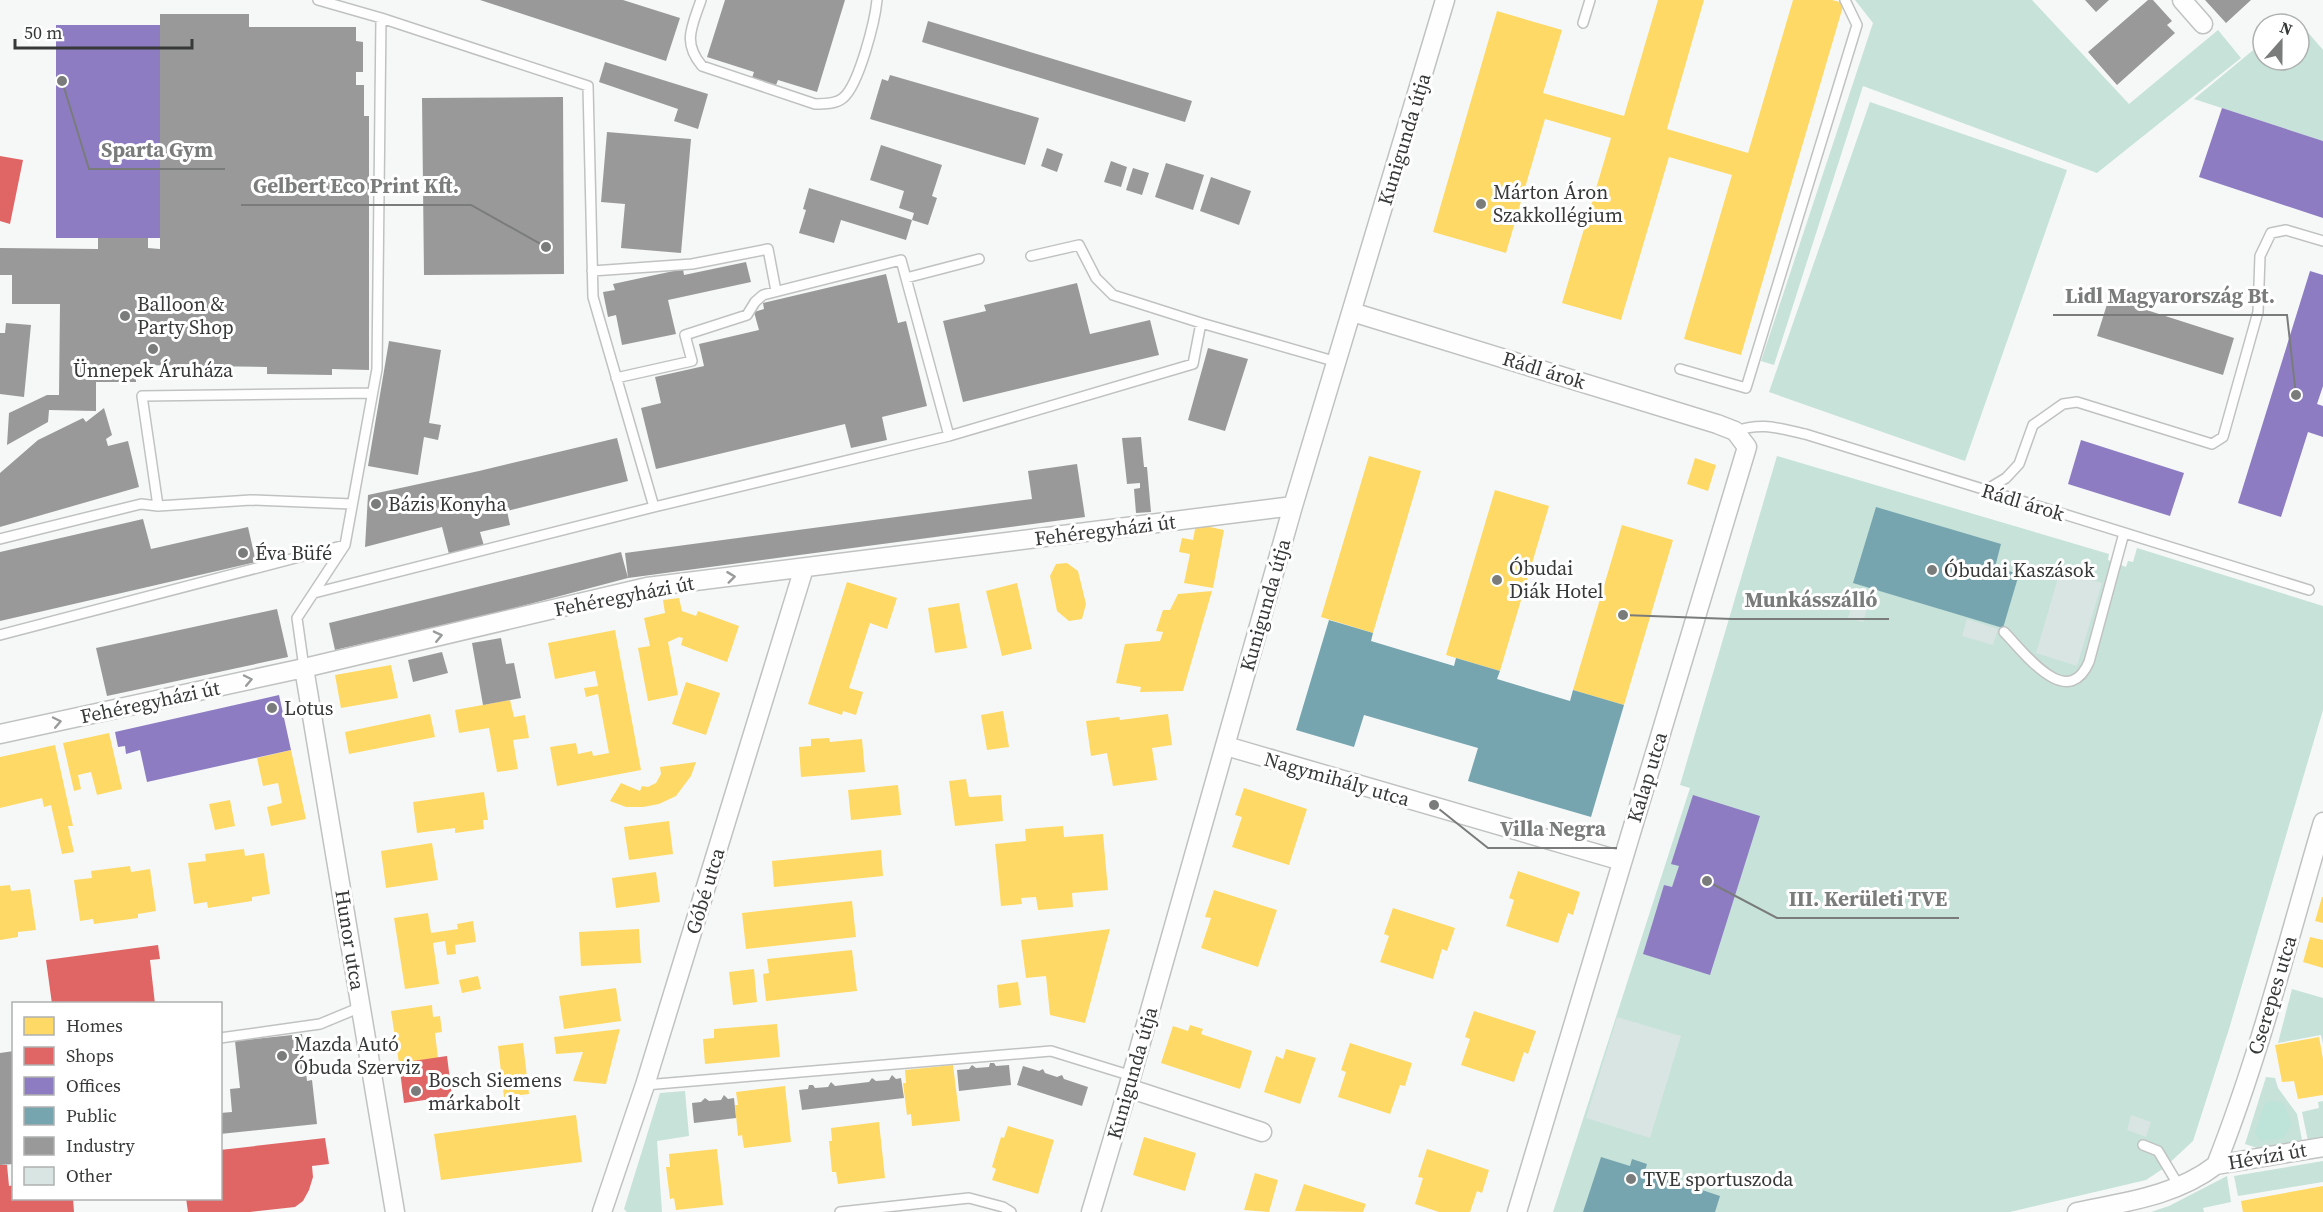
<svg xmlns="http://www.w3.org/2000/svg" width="2323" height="1212" font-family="'Source Serif 4',serif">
<rect width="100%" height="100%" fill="#f5f8f7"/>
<path fill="#c6e2d9" d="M1855,0H2032L2129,104L2218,30L2241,58L2097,173L1863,86L1774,365L1761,361L1873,23Z
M2294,16L2323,50V141L2194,99L2263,42V60H2299V24H2285Z
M1870,102L2067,170L1965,461L1769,392Z
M1777,456L2109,554L2108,560L2126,567L2128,561L2133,562L2137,548L2323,606V710L2229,1029L2193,1141L2164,1168L2146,1180L2010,1212H1553L1690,788L1680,785Z
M2292,989L2323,998V1044L2321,1035L2278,1043Z
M2266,1077L2275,1078L2278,1088L2297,1114L2302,1140L2260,1149L2245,1144Z
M685,1091L689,1136L657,1141L662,1212H627L624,1209L660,1093Z
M2323,1101V1138L2308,1141L2302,1112L2319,1108L2318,1102Z
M2323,1161V1182L2238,1196L2234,1176Z
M2227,1176L2231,1202L2203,1208L2204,1212H2151L2169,1206Z"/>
<path fill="#bee3d8" d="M2270,1101L2283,1103L2292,1124L2283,1138L2261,1141L2255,1133L2264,1106Z"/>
<path fill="#ffd966" d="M1658,0H1704L1667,129L1748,153L1793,0H1832L1844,3L1741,355L1684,339L1732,175L1669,157L1621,320L1562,303L1611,138L1545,119L1506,253L1433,232L1497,11L1562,30L1543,93L1624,116Z
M1369,456L1421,471L1373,633L1321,617Z
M1695,458L1716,465L1708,491L1687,484Z
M1495,490L1549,506L1500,671L1446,655Z
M1196,524L1224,530L1213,588L1184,583L1190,554L1179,552L1182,538L1193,540Z
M1622,525L1673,540L1624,705L1573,690Z
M1067,563L1078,571L1086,604L1082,619L1069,621L1057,611L1050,576L1056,564Z
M847,582L897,598L887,629L870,623L849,688L863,692L856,715L843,711L842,715L808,704Z
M1017,583L1032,649L1002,656L986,591Z
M1212,591L1183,691L1140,692L1141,687L1116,683L1125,644L1160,641L1163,632L1156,631L1163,610H1170L1178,594Z
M679,598L682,611L696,616L698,611L739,626L727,662L681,645L683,638L679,637L668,642L678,695L648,701L638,648L650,646L644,618L665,613L663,600Z
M959,603L967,648L935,653L928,608Z
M615,630L641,770L557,786L550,747L576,743L578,754L592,751L593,756L609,753L598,694L586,697L584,688L598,686L595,671L555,679L548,643Z
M391,665L398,698L341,708L335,675Z
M686,682L720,693L706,735L672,724Z
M510,700L514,717L525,715L529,738L513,740L518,769L497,772L489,728L459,733L455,710Z
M1003,711L1009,747L987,750L981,715Z
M430,714L435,737L349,754L345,732Z
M1168,714L1172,745L1152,748L1157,780L1113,786L1107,753L1091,756L1086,721L1119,717L1120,720Z
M109,733L122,789L97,795L91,772L78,775L81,789L74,791L63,743Z
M829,738L830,742L862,739L865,772L801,777L799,747L811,746V739Z
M55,745L73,826H68L74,852L62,854L51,805L44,807L42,798L0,808V757Z
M291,750L306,819L271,826L267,807L282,803L278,783L263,786L257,758Z
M696,762L691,776L676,796L659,804L643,807H626L610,801L621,783L640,791L642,786L648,787L656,783L661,774L660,767Z
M966,779L969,797L1001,795L1003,821L955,826L949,781Z
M898,785L901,815L851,820L848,790Z
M1244,788L1307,809L1289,865L1232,847L1242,817L1235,815Z
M484,792L488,820H483L484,829L455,833V828L417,833L413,802Z
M230,800L235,826L215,830L209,804Z
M669,821L673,854L629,860L624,827Z
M1063,826L1064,837L1103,834L1108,890L1072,893L1073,907L1038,910L1036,897L1021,898L1022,904L1001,906L995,844L1026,841L1025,829Z
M432,843L438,880L386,888L381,851Z
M244,849L245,856L264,853L270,894L252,897V901L208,908L207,902L194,904L188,863L206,861L205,854Z
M881,850L883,876L774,887L772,861Z
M130,866L131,872L150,869L156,911L138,914V918L94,924L93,919L80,921L74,880L92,878L91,871Z
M1518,871L1580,892L1573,915L1568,913L1558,943L1506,926L1514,900L1509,898Z
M656,872L660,902L616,908L612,878Z
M10,885L11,891L30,889L36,930L18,932V937L0,940V886Z
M1214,890L1277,910L1258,967L1201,948L1211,918L1205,917Z
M2322,897H2323V923L2315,921Z
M852,901L856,937L746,949L742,913Z
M1393,908L1455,928L1447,951L1442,949L1433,979L1380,962L1389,936L1384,934Z
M428,913L431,933L458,929L457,924L473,921L476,942L455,945L456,954L447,955L445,941L433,943L439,984L405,989L394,918Z
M639,929L641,963L581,966L579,932Z
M1110,929L1085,1023L1050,1015L1046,976L1026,978L1021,940Z
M2310,937L2323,940V968L2303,962Z
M852,950L857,991L766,1001L763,974L769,973L767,959Z
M754,969L757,1002L733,1005L729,972Z
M478,976L481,989L462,993L459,980Z
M1018,982L1021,1005L999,1008L997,985Z
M616,988L621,1021L564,1029L559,996Z
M432,1005L433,1017L440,1016L442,1032L435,1033L438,1058L399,1063L391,1011Z
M1474,1011L1536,1031L1528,1054L1524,1052L1514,1082L1461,1065L1470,1039L1465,1037Z
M777,1024L780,1057L705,1064L703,1039L714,1038V1029Z
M1190,1025L1203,1029L1201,1034L1252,1051L1240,1089L1161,1063L1173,1026L1188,1031Z
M620,1029L606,1084L573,1081L583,1052L556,1054L554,1037Z
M2319,1037L2323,1059V1095L2298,1099L2294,1081L2282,1082L2275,1045Z
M523,1043L529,1094L504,1097L498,1046Z
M1350,1043L1412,1063L1405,1086L1400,1085L1390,1114L1338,1097L1346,1072L1341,1070Z
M1286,1049L1316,1058L1300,1104L1264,1092L1276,1056L1283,1059Z
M953,1065L960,1121L912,1126L911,1114L907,1115L903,1083H906L905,1070Z
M785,1086L791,1142L744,1148L742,1135L738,1136L735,1105H738L736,1092Z
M576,1115L582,1162L441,1180L434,1134Z
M879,1122L885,1178L838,1184L836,1172H832L829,1141H832L831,1128Z
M1008,1126L1054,1140L1038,1194L992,1180L996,1169L992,1167L1001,1137L1004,1138Z
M1144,1137L1196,1153L1185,1191L1133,1175Z
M717,1149L723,1205L676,1210L674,1198L670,1199L666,1167H670L669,1154Z
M1427,1149L1489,1170L1482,1193L1477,1191L1470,1212H1439L1415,1204L1423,1178L1418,1177Z
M1255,1173L1278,1180L1269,1212L1244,1210Z
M1304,1184L1366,1204L1363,1212L1295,1211Z
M2323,1186V1212H2243L2241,1201Z"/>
<path fill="#e06666" d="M0,156L23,160L10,224L0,221Z
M158,945L160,959L150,960L155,1004H52L46,960Z
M14,1053V1159L0,1161V1054Z
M447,1056L452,1096L404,1103L399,1063Z
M325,1138L329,1164L312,1166L313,1177L309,1190L303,1201L295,1207L250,1212H188L186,1198H220V1150Z
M0,1165H7L9,1186L14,1185V1198H73L74,1212H0Z"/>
<path fill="#8e7cc3" d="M56,25H160V238H56Z
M2222,108L2323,141V218L2199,177Z
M2310,271L2323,275V386L2317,404L2323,406V437L2308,432L2281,517L2238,503Z
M2081,440L2184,473L2170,516L2068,484Z
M279,695L291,750L147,782L140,750L126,754L125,746L118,747L115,732Z
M1693,795L1760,816L1710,975L1643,954L1664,885L1672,887L1679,866L1671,864Z"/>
<path fill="#76a5af" d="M1876,507L2001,544L1995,567L2019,574L2003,628L1853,583Z
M1329,620L1373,633L1371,641L1454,666L1456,658L1500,671L1497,679L1570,701L1573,690L1624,705L1591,817L1468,781L1478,748L1364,715L1354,747L1296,730Z
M1601,1157L1630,1166L1632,1159L1647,1164L1645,1171L1720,1196L1715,1212H1583Z"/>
<path fill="#999" d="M480,0H623L680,18L666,61Z
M725,0H845L817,92L778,80L776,85L752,78L754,72L707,57Z
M2085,0H2109L2096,12Z
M2148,0H2153L2172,21L2167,25L2175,33L2117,85L2088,52Z
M2205,0H2251L2226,23Z
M160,14H249V27H356V41L363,42V72H356V85H364V116H369V370L332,369V375L267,374V367L136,365V382H96V411L49,410L48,422L7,445L9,413L47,395H59L60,304H12V275H0V248L98,249V238H148V248L160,249Z
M928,21L1192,101L1185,122L922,42Z
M605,62L708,94L698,129L674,121L678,109L599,82Z
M890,75L1039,118L1025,165L870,119L882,79L888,81Z
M563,97L564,274L424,275L422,98Z
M607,132L691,139L681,253L621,248L625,204L601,202Z
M881,145L942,165L932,196L937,198L928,225L912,220L906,240L841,220L834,243L799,233L806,210L803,209L809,188L912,220L914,213L899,208L904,191L870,180Z
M1047,148L1063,154L1057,172L1041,166Z
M1111,161L1127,167L1121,187L1104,182Z
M1166,163L1204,175L1193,210L1155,197Z
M1133,168L1149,173L1142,195L1126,190Z
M1211,177L1251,191L1239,225L1200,211Z
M746,262L751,282L668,300L676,334L622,345L616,315L608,317L603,292L615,290L613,284L683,269L684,275Z
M886,274L898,323L906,321L927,406L882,417L887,440L851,448L845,424L656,469L641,408L661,403L655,377L704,366L699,344L759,330L754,312L764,309L763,303Z
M1077,283L1090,334L1150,320L1159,355L963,402L943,321L986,311L984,305Z
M2109,298L2234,338L2223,375L2097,336Z
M6,323L31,325L24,397L0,394V333H5Z
M389,341L441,350L429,423L441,425L438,440L424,437L418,475L368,466Z
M1208,348L1248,359L1225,431L1188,420Z
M104,408L112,435L106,439L108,446L128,441L139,487L0,527V473L38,440L83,418L86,422Z
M1141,437L1144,467H1147L1151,512L1136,513L1134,489L1140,488V483L1127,484L1122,438Z
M617,438L628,481L507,511L510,525L480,532L484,546L449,554L442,527L365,547L368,495L479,471Z
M1077,464L1085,517L628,578L503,611L335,650L329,623L621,552L628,578L625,553L1032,499L1028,471Z
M143,519L151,549L248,527L256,562L0,621V552Z
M277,609L288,657L107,696L96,648Z
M501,638L506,664L514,663L521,698L483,705L472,643Z
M442,652L448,673L413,682L408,660Z
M302,1034L307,1081L312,1080L317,1124L220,1134V1113L232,1112L230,1089L240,1088L235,1041Z
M14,1051V1164L0,1165V1053Z
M990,1063H994L996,1066L1009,1065L1011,1085L959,1091L957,1070L969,1069L972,1065L976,1068L989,1067Z
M1023,1066L1039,1071L1043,1069L1045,1073L1057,1077L1062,1075L1064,1079L1088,1087L1082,1106L1017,1085Z
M892,1075L896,1079L901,1078L904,1098L802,1110L799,1090L808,1089L809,1085H813L815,1088L828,1087L831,1082L835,1086L869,1082L872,1078L876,1081L889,1080Z
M724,1095L728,1099L734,1098L736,1118L694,1123L692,1103L701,1102L705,1098L709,1101L721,1100Z"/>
<path fill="#d8e5e2" d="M2060,571L2102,583L2077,666L2036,653Z
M1856,589L1872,594L1863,622L1848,618Z
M1967,619L1998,629L1993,645L1962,636Z
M1617,1017L1681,1036L1650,1138L1586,1118Z
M2131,1115L2151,1122L2146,1137L2127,1130Z"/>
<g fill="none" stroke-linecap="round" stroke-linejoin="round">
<g stroke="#c0c2c1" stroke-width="12">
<path id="service" d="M318,0L381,18L588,86L593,297L654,507
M701,0C692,27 682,42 702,66L815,104C824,104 836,104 843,98C859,85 875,21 877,0
M1583,23L1590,0
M1031,256L1079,245L1096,278L1113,295L1201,323
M592,271L692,264L768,249L776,291
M906,278L979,259
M1680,369L1746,388L1857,25L1845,0
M616,378L692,361L685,335L747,315L755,302L763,295L901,260L949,436
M1735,431C1763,422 1777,428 1805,434L2309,590
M1986,490L2006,478L2019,464L2033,425L2063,404L2077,402L2212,444L2223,437L2258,312L2260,256L2271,233L2286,230L2323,241
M158,506L142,396L372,393
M0,539L141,504L158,506L251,500L352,504
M314,593L654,507L949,436L1193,364L1201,323L1337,362
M2004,632C2024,652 2067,712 2089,662L2124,533
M0,635L345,545
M304,668L297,618L345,545L377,369L381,18
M220,1038L320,1024L361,1007
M645,1085L1051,1051L1132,1076
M2143,1145L2158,1151L2179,1186
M840,1212L969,1198L1003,1207L1011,1212"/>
</g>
<g stroke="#c0c2c1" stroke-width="21">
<path id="minor" d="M2182,0L2203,24
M1352,312L1717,424L1735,431L1747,447L1517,1212
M304,668L395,1212
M0,734L304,668L647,587L1293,506
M1226,746L1622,861
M1128,1088L1262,1132
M2216,1165C2260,1054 2289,937 2323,822
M602,1212L645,1085L804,568
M1091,1212L1128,1088L1293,506L1445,0
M2077,1212C2125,1202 2176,1196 2216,1165L2323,1147"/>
</g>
<use href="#service" stroke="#fefefe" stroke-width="9"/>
<use href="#minor" stroke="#fefefe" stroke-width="18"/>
</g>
<defs><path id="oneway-chevron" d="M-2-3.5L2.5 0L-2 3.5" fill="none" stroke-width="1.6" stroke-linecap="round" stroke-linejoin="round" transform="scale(1.5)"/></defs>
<g stroke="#9a9c9c">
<use href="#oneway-chevron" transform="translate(731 577) rotate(-7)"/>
<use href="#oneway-chevron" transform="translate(438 636) rotate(-13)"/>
<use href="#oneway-chevron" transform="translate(248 680) rotate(-12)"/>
<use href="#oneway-chevron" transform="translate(57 722) rotate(-12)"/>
</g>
<g fill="#7a7c7c" stroke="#fff" stroke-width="2">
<circle cx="1481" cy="204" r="6"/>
<circle cx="125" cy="316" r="6"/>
<circle cx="153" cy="349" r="6"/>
<circle cx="376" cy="504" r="6"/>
<circle cx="243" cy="553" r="6"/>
<circle cx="1932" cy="570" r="6"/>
<circle cx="1497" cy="580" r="6"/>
<circle cx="272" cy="708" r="6"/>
<circle cx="282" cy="1056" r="6"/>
<circle cx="416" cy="1091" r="6"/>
<circle cx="1631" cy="1179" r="6"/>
</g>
<g text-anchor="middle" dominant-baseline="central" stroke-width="6" stroke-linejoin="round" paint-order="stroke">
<g font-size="20" fill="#373939" stroke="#fff">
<text transform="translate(1404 139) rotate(-73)">Kunigunda útja</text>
<text transform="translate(1544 370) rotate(17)">Rádl árok</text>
<text transform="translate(2023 502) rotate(17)">Rádl árok</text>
<text transform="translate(1105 530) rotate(-7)">Fehéregyházi út</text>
<text transform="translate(624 596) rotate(-11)">Fehéregyházi út</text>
<text transform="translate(1265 605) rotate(-74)">Kunigunda útja</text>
<text transform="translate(150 702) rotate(-12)">Fehéregyházi út</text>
<text transform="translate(1647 777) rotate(-73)">Kalap utca</text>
<text transform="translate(1337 779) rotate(16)">Nagymihály utca</text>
<text transform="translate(705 891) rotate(-73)">Góbé utca</text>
<text transform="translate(350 940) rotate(81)">Hunor utca</text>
<text transform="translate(2272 995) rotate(-73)">Cserepes utca</text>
<text transform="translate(1132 1073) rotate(-74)">Kunigunda útja</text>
<text transform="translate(2267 1156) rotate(-10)">Hévízi út</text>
</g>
<g font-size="20" fill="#373939" stroke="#fff" text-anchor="start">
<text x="1493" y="192">Márton Áron<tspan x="1493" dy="23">Szakkollégium</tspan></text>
<text x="137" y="304">Balloon &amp;<tspan x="137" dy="23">Party Shop</tspan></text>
<text x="153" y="370" text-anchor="middle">Ünnepek Áruháza</text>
<text x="388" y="504">Bázis Konyha</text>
<text x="255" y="553">Éva Büfé</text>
<text x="1509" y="568">Óbudai<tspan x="1509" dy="23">Diák Hotel</tspan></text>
<text x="1944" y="570">Óbudai Kaszások</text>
<text x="284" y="708">Lotus</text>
<text x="294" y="1044">Mazda Autó<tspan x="294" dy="23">Óbuda Szerviz</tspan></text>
<text x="428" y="1080">Bosch Siemens<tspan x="428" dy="23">márkabolt</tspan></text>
<text x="1643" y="1179">TVE sportuszoda</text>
</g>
</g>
<path fill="none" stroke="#7a7c7c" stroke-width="2" d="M62 81L89 169H225M546 247L471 205H241M2296 395L2287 315H2053M1623 615L1732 619H1889M1434 805L1488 848H1617M1707 881L1777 918H1959"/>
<g fill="#7a7c7c" stroke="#fff" stroke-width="2">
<circle cx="62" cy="81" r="6"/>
<circle cx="546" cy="247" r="6"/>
<circle cx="2296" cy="395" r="6"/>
<circle cx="1623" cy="615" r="6"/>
<circle cx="1434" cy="805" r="6"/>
<circle cx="1707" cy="881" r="6"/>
</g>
<g font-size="21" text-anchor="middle" font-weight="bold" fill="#7a7c7c" stroke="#fff" stroke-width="6" stroke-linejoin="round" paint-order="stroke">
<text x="157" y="157">Sparta Gym</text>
<text x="356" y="193">Gelbert Eco Print Kft.</text>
<text x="2170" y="303">Lidl Magyarország Bt.</text>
<text x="1811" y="607">Munkásszálló</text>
<text x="1553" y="836">Villa Negra</text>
<text x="1868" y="906">III. Kerületi TVE</text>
</g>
<rect x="12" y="1002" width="210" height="198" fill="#ffffff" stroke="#afb0b0" stroke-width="1.5"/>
<rect x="24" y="1017" width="30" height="18" fill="#ffd966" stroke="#afb0b0" stroke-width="1.5"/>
<text x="66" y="1032" font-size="18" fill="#373939">Homes</text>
<rect x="24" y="1047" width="30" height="18" fill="#e06666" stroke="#afb0b0" stroke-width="1.5"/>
<text x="66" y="1062" font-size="18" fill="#373939">Shops</text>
<rect x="24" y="1077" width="30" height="18" fill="#8e7cc3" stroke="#afb0b0" stroke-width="1.5"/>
<text x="66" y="1092" font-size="18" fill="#373939">Offices</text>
<rect x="24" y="1107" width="30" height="18" fill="#76a5af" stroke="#afb0b0" stroke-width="1.5"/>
<text x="66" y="1122" font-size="18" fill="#373939">Public</text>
<rect x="24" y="1137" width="30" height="18" fill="#999999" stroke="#afb0b0" stroke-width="1.5"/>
<text x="66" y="1152" font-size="18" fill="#373939">Industry</text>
<rect x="24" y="1167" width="30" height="18" fill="#d8e5e2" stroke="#afb0b0" stroke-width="1.5"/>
<text x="66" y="1182" font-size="18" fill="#373939">Other</text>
<g transform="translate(2281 42) rotate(21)"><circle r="28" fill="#ffffff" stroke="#afb0b0" stroke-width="1.5"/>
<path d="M0-4.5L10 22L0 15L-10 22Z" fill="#7a7c7c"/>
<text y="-9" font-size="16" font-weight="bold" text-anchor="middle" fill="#373939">N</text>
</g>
<path d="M15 39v9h177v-9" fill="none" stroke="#373939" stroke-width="3"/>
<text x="24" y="39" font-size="18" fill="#373939" stroke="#ffffff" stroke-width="4.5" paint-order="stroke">50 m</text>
</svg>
